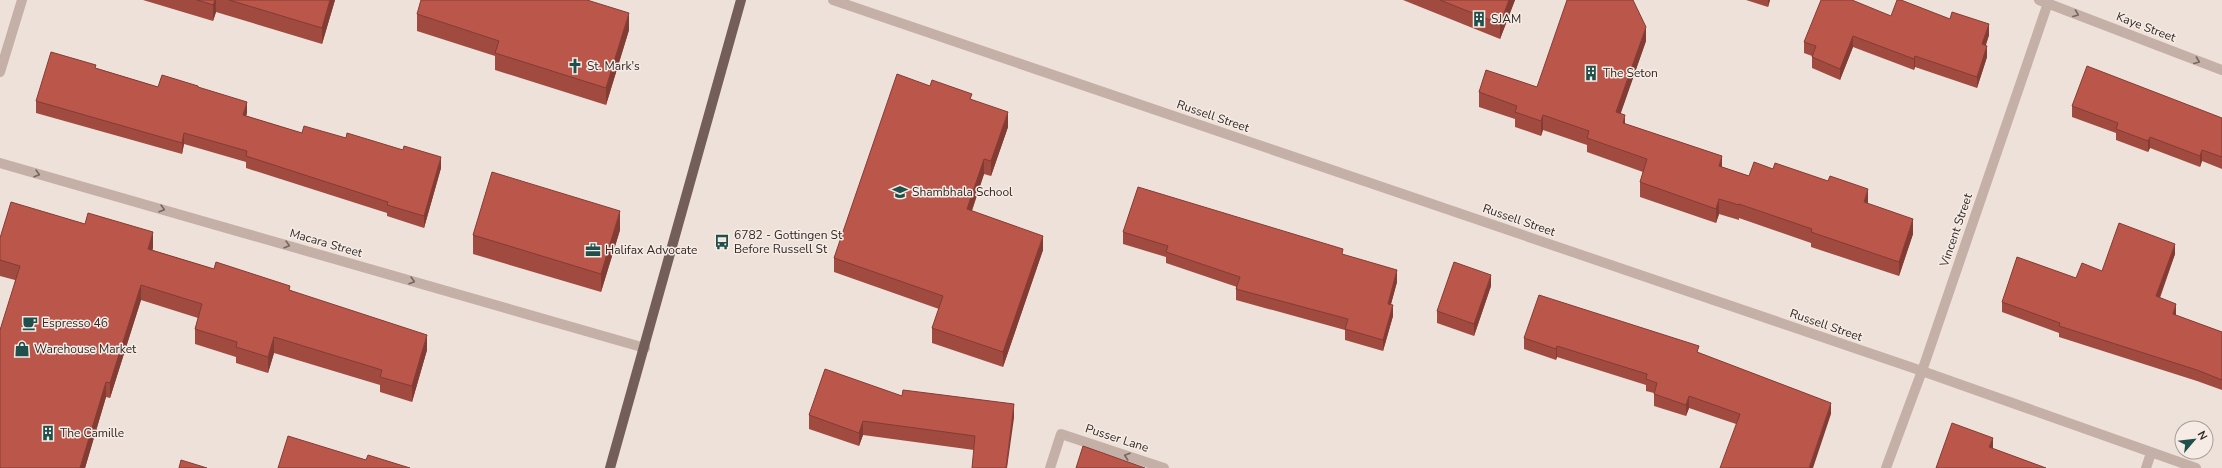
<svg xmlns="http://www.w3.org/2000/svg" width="2222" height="468" font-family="'Nunito Sans',sans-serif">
<rect width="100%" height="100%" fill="#eee1d9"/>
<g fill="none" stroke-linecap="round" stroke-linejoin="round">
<path stroke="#c5b0a7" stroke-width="10" d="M833,0L1922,371L2196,468
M2039,0L2222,70
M0,72L22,0
M0,163L645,348
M1050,468L1061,434L1164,468
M1886,468L1922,371L2049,0
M2146,468L2151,453"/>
<path stroke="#735e59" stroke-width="10" d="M610,468L741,0"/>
</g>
<path fill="#a14a40" d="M143,0H335L322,44L216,12L213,21Z
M1403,0H1515L1500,39Z
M1746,0H1770L1768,7Z
M417,14L629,30L606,105L495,70V56L417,31Z
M1891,16L1989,35L1986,45L1987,57L1977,88L1915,67L1914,70L1853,47L1840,80L1812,68V56L1804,53V42Z
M1646,41L1620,114L1625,124L1722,167L1749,176L1868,204L1913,234L1899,276L1811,247V243L1739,218V220L1719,214L1716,223L1640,197V182L1643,172L1587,152V145L1543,130L1541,136L1515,127V119L1479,107V92L1537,87Z
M96,68L158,87L198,88L247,113L246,116L302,133L441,168L424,228L387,216V213L246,168V162L184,144L182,154L36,113V101Z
M972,100L1008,127L991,176L984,174L972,211L1043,250L1003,367L932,343V328L939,309L834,272V258Z
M2072,106L2222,118V169L2202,161L2200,167L2150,148L2148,152L2116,140V133L2072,117Z
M85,224L153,248L152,250L214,269L290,290L427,350L412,402L380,392V385L274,353L268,373L236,363V357L195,344V329L198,318L141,300L110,398L106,397L85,468H0L15,280L0,276V238Z
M620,230L601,292L473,254V235Z
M1123,232L1343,255L1397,282L1391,304L1393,316L1383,351L1345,340V330L1236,300V289L1237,287L1166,263V257L1123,244Z
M2175,254L2160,298L2176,314V316L2222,332V390L2197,381L2059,337V333L2002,312V302L2102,271Z
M1491,286L1474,336L1437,323V311Z
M1524,338L1699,353L1831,414L1736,424L1689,408L1686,416L1654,406V393L1646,391V385L1557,357L1556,360L1524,349Z
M902,396L1014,418L974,450L863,435L859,446L809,429V415Z"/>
<path fill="#833c34" d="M215,0H216V12L213,21V5Z
M330,0H335L322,44V28Z
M1509,0H1515L1500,39V24Z
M1768,0H1770L1768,7Z
M629,13V30L606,105V88Z
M1989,24V35L1982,56V44Z
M1646,27V41L1616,127V112Z
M1853,36V47L1840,80V69Z
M1987,46V57L1977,88V77Z
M1915,56V67L1914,70V59Z
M247,102V113L243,126V115Z
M1008,112V127L991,176V161Z
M1543,115V130L1541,136V121Z
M1625,115V130L1623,123Z
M184,133V144L182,154V143Z
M2150,137V148L2148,152V141Z
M2202,150V161L2200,167V156Z
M1722,156V171L1719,166Z
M441,157V168L424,228V216Z
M984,159V174L967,224V209Z
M1868,189V204L1864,202Z
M1719,199V214L1716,223V209Z
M620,211V230L601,292V274Z
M1913,219V234L1899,276V262Z
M153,232V248L148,264V249Z
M1043,236V250L1003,367V352Z
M2175,244V254L2156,307V296Z
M1397,270V282L1388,315V304Z
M1491,275V286L1474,336V324Z
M141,285V300L110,398V383Z
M2176,304V314L2173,325V314Z
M1393,305V316L1383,351V340Z
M427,335V350L412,402V386Z
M274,337V353L268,373V357Z
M1557,346V357L1556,360V349Z
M106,382V397L85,468H80Z
M1689,396V408L1686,416V405Z
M1831,403V414L1813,468H1809Z
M1014,404V418L1007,468H1006Z
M863,421V435L859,446V433Z
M1993,438V449L1989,447Z"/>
<path fill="#bb564b" stroke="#833c34" d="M197,0H215L213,5Z
M229,0H330L322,28Z
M421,0H587L629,13L606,88L495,53L499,41L417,14Z
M1440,0H1509L1500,24Z
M1567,0H1633L1646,27L1616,112L1625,115L1623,123L1722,156L1719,166L1749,176L1754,162L1773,169L1775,163L1828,181L1830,176L1868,189L1864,202L1913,219L1899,262L1811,232L1812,229L1739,204V205L1719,199L1716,209L1640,182L1647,159L1587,138L1589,131L1543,115L1541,121L1515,112L1517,106L1479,92L1486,70L1537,87Z
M1821,0H1852L1891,16L1897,0H1901L1950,19L1952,12L1989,24L1982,44L1987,46L1977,77L1915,56L1914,59L1853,36L1840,69L1812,57L1816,46L1804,42Z
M51,52L96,65L95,68L158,87L162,75L198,86V87L247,102L243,115L302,133L304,126L346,138L347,133L403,150L404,146L441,157L424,216L387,205L388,202L246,156L247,151L184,133L182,143L36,101Z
M2087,66L2222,118V157L2202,150L2200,156L2150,137L2148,141L2116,129L2118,123L2072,106Z
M897,74L930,86L932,80L972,94L970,99L1008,112L991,161L984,159L967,209L1043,236L1003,352L932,328L943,296L834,258Z
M492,172L620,211L601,274L473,235Z
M1138,187L1343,249L1342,254L1397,270L1388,304L1393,305L1383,340L1345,329L1348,319L1236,289L1240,277L1166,252L1168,246L1123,232Z
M11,202L85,224L88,213L153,232L148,249L214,269L216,262L290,286L289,290L427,335L412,386L380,377L382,370L274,337L268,357L236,347L237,342L195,329L202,304L141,285L110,383L106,382L80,468H0V330L20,266L0,260V238Z
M2119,223L2175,244L2156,296L2176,304L2173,314L2222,332V380L2197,370L2059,326L2060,323L2002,302L2017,257L2076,278L2082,263L2102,271Z
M1454,262L1491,275L1474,324L1437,311Z
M1539,295L1699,346L1697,352L1831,403L1809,468H1720L1740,414L1689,396L1686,405L1654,394L1657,383L1646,379L1647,374L1557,346L1556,349L1524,338Z
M825,369L902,396L903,390L1014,404L1006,468H972L975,436L863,421L859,433L809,415Z
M1952,423L1993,438L1989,447L2046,468H1936Z
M288,436L366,460L368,455L410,468H278Z
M1083,446L1145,468H1076Z
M181,460L207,468H179Z"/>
<defs><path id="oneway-chevron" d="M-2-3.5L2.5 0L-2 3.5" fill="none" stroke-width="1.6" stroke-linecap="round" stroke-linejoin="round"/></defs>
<g stroke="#746661">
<use href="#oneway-chevron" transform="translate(2076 14) rotate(21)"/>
<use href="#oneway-chevron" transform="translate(2197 61) rotate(21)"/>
<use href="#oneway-chevron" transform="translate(37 174) rotate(16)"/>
<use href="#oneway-chevron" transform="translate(162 209) rotate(16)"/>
<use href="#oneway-chevron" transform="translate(287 245) rotate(16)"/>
<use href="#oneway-chevron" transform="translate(412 281) rotate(16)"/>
<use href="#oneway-chevron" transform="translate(1127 456) rotate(-162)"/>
</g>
<defs>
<g id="building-bare" transform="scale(1.2)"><path d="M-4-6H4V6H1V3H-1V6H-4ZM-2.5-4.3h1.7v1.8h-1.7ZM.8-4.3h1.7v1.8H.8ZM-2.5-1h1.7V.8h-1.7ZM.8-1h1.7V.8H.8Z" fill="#20504c" stroke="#f7ece5" stroke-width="2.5" paint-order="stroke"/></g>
<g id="church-bare" transform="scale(1.2)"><path d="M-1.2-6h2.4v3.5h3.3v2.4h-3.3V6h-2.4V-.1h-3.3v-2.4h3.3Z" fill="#20504c" stroke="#f7ece5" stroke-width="2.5" paint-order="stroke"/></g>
<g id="school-bare" transform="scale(1.2)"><path d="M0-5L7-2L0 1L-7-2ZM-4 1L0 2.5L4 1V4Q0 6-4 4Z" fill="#20504c" stroke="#f7ece5" stroke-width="2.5" paint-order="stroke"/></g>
<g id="bus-bare" transform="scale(1.2)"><path d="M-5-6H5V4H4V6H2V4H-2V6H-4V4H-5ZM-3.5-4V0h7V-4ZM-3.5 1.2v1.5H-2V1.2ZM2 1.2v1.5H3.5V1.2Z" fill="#20504c" stroke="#f7ece5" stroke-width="2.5" paint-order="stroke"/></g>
<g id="office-bare" transform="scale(1.2)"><path d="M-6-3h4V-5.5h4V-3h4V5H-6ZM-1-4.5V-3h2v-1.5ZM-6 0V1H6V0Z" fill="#20504c" stroke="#f7ece5" stroke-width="2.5" paint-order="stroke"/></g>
<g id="cafe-bare" transform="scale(1.2)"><path d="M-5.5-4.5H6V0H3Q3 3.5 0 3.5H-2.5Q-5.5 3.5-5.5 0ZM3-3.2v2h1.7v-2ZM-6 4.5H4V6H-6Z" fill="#20504c" stroke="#f7ece5" stroke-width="2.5" paint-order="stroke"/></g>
<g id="shop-bare" transform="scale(1.2)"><path d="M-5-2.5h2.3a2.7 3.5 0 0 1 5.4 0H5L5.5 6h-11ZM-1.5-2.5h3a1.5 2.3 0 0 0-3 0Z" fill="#20504c" stroke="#f7ece5" stroke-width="2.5" paint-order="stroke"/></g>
</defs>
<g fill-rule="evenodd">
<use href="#building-bare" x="1479" y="19"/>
<use href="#church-bare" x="575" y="66"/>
<use href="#building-bare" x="1591" y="73"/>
<use href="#school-bare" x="900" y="192"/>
<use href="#bus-bare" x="722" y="242"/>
<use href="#office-bare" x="593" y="250"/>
<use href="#cafe-bare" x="30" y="323"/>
<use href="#shop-bare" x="22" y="349"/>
<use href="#building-bare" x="48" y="433"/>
</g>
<g text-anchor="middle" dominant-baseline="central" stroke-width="3" stroke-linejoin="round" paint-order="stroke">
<g font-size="12" fill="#322927" stroke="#f7ece5" text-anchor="start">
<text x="1491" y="19">SJAM</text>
<text x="587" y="66">St. Mark's</text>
<text x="1603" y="73">The Seton</text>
<text x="912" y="192">Shambhala School</text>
<text x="734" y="235">6782 - Gottingen St<tspan x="734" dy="14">Before Russell St</tspan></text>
<text x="605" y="250">Halifax Advocate</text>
<text x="42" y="323">Espresso 46</text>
<text x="34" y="349">Warehouse Market</text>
<text x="60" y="433">The Camille</text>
</g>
<g font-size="12" fill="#322927" stroke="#f7ece5">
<text transform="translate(2146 27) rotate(21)">Kaye Street</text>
<text transform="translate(1213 116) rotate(19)">Russell Street</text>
<text transform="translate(1519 220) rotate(19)">Russell Street</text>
<text transform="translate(1956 230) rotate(-71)">Vincent Street</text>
<text transform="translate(326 243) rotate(16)">Macara Street</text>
<text transform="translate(1826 325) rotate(19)">Russell Street</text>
<text transform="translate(1117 438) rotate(18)">Pusser Lane</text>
</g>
</g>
<g transform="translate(2194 440) rotate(62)"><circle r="19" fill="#f7ece5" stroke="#a89e99"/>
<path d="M0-3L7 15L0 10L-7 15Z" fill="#20504c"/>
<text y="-6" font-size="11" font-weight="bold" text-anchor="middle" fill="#322927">N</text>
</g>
</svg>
